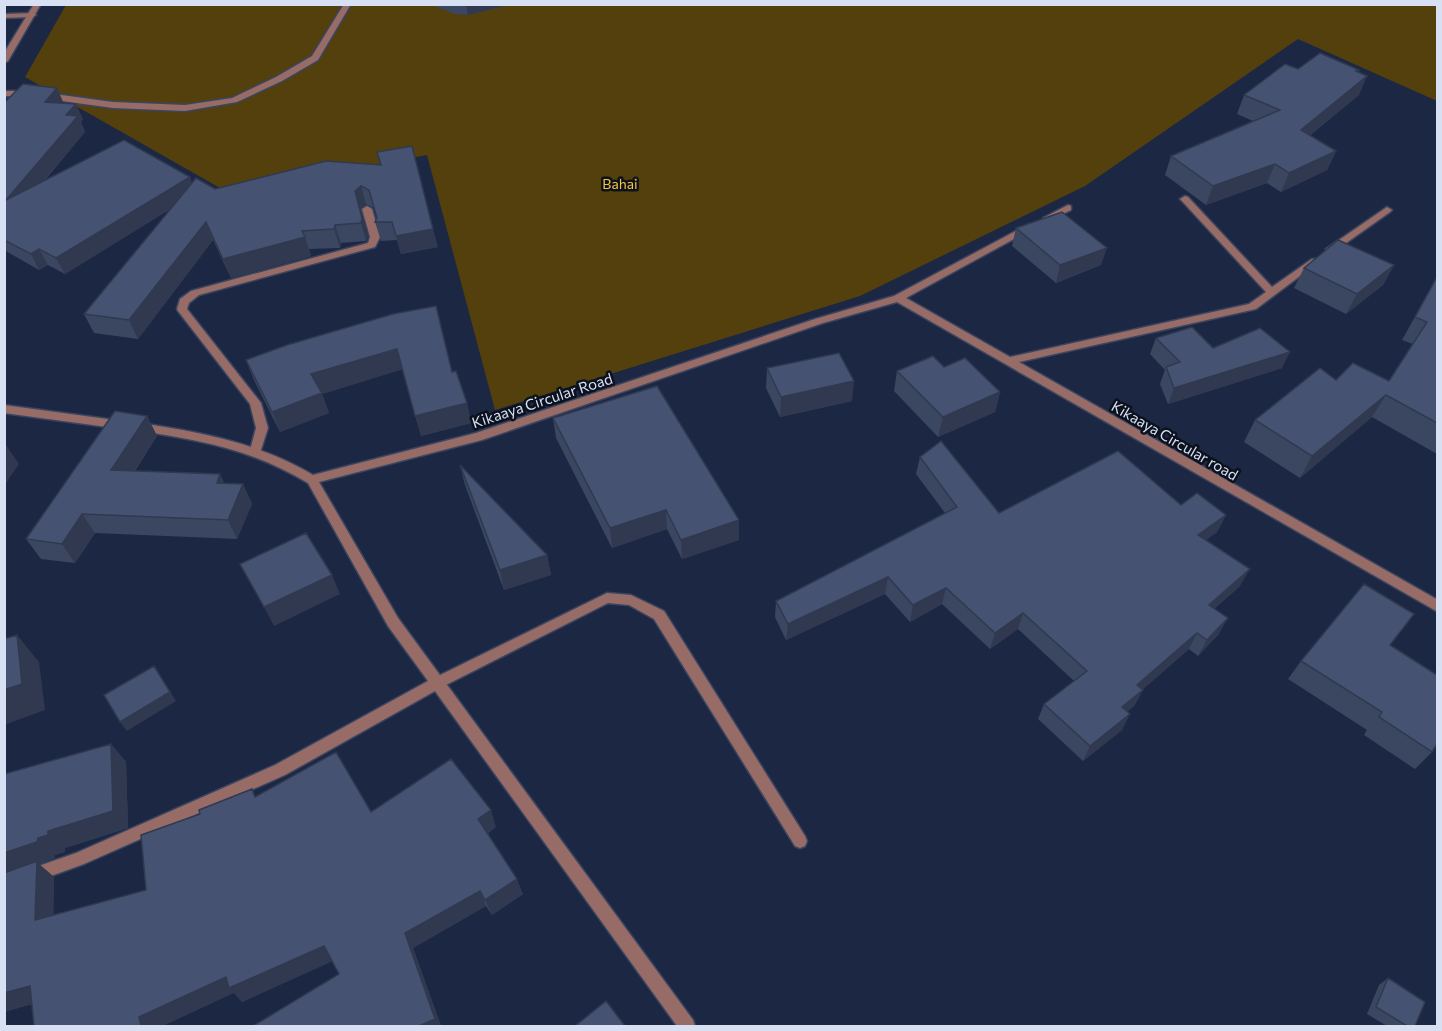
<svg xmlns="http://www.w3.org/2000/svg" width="1442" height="1031" font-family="Commissioner,sans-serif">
<rect width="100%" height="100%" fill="#1c2744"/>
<path fill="#53400c" d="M66,5H1437V101L1298,39L1085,186L860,296L495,410L427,155L227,192L25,77Z"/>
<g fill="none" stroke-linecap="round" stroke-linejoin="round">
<g stroke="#3a4560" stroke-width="3">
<path id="service" d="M344,4H351L318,60L282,81L237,102L185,111L113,108L47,99L43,96L47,93L113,102L185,105L232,98L276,77L312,56Z
M4,91H30L34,94L30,97L4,96Z
M367,206L372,209L380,237L375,247L199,295L189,303L187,309L261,403L268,428L260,453H252L250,450L256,428L250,404L178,311L177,309L180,299L191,291L368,243L370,237L362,209Z
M607,593L631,595L664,611L805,836L807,841L805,846L800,848L795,846L654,619L629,605L608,603L442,687L437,689L432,687L430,683L432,679Z"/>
</g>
<g stroke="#3a4560" stroke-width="3">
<path id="minor" d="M35,13L36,15L32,17L4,18V14Z
M1185,196L1188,197L1272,287L1312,259H1318L1320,261L1256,309L1019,362L1438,600V612L897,302L823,323L482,440L319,482L398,618L693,1020L695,1026H677L435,691L285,775L84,864L4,893V878L76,853L275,765L428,681L388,626L308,483C253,450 201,440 139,431L133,427L135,424L139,423C201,432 259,443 313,475L476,433L815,319L894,296L1029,224L1034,227L1032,229L906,298L1010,357L1249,304L1266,292L1182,201L1180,199Z
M1068,205L1071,206V210L1051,220H1045L1043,218Z
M1387,207L1392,210L1390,212L1332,253H1326V249Z
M4,405L122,421L128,425L122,429L4,413Z"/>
</g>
<g stroke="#3a4560" stroke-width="3">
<path id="tertiary" d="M34,4H41L8,61L4,63V53Z"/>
</g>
<use href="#service" fill="#976b66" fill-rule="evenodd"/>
<use href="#minor" fill="#976b66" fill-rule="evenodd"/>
<use href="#tertiary" fill="#976b66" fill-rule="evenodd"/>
</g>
<path fill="#3b4761" d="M429,4H507L505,6L468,15L455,14Z
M1298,69L1359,70L1358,72L1359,95L1309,136L1336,151L1327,170L1281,192L1267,183L1206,205L1165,175L1171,156L1253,121L1237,114L1244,95Z
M4,103H64L83,119L81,122L85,132L45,180L192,183L215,189L381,165L438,247L401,254L397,240L381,241L375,222L377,218L374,208L366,204L360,210L368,237L366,241L341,243L340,248L309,249L311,256L231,278L213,240L138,339L94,333L84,314L172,208L65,274L48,265L39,270L4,250Z
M1016,228L1101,265L1056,283L1012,246Z
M1394,265L1383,285L1346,314L1294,288L1304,268Z
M1437,277V454L1372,417L1300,478L1244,442L1255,420L1336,380L1389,381L1413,344L1402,340Z
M1156,338L1213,348L1282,368L1168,404L1160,384L1165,370L1150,354Z
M287,345L452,372L467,403L471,423L421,436L403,369L322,394L329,413L280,432L254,380L246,360Z
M944,367L1000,392L995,412L938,437L894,391L897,371Z
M767,368L852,401L780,417L766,388Z
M147,416L157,436L135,471L224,483L243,484L252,504L237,539L95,533L75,563L41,559L26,539Z
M553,418L739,540L682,559L667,529L612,548L556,438Z
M920,457L999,513L1181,505L1226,515L1217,532L1206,540L1240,586L1214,609L1219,634L1198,656L1189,649L1142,690H1143L1134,706L1127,712L1122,730L1083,761L1038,719L1044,704L1074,681L1018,629L990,649L942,604L910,622L885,594L786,640L775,617L776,601L945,513L916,474Z
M460,465L547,555L551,575L504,590L465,485Z
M1390,645L1432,752L1415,769L1364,735L1367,730L1288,679L1301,661Z
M111,744L126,762L128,828L65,848V852L55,855V858L39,864L54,877L53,915L146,890L257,796L371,812L496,827L488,833L523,894L492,915L486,906L413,948L441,1026H253L339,974L332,961L242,1002L234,993L32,1004L4,1012V774Z
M1388,978L1415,1026H1387L1367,1014L1379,985Z"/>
<path fill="#30394f" d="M466,4H507L505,6L468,15Z
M1367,76L1359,95L1292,149L1301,130Z
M57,88L64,104L45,102Z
M76,104L83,119L81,122L85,132L14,215L6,200L66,115Z
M1336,151L1327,170L1281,192L1289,173Z
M1275,164L1267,183L1206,205L1213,186Z
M190,177L196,193L65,274L56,258Z
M361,186L366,204L360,210L355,191Z
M362,218L368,237L366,241L361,223Z
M206,222L213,240L138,339L129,320Z
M335,225L341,243L340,248L334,229Z
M433,229L438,247L401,254L396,236Z
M305,237L311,256L231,278L223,259Z
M1107,248L1101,265L1056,283L1060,265Z
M39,249L48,265L39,270L31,254Z
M1394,265L1383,285L1346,314L1357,294Z
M397,349L403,369L322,394L329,413L280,432L272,412L311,374Z
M1290,352L1282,368L1168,404L1174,388Z
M854,381L852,401L780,417L781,397Z
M1000,392L995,412L938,437L943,417Z
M1386,395L1372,417L1300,478L1312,456Z
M467,403L471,423L421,436L415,416Z
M147,416L157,436L122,490L111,470Z
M4,442L19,464L4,486Z
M220,474L230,494L217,483Z
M243,484L252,504L237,539L228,520Z
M666,510L667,529L612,548L610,528Z
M82,514L95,533L75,563L62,544Z
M1226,515L1217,532L1190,552L1198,535Z
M739,520V540L682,559L681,540Z
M547,555L551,575L504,590L500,570Z
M1250,569L1240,586L1200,621L1209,605Z
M332,575L340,594L274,626L264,607Z
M888,577L885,594L786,640L788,624Z
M946,588L942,604L910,622L913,605Z
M1023,613L1018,629L990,649L995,633Z
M1228,618L1219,634L1198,656L1207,640Z
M1197,633L1189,649L1129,701L1137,685Z
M17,635L39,662L45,710L4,725V690Z
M154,666L176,701L127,731L120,722Z
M1143,690L1134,706L1114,723L1122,707Z
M1130,714L1122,730L1083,761L1090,746Z
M111,744L126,762L128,828L65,848V852L55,855V858L39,864L54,877L53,935L35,920L4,876V853L38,838L48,831Z
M491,810L496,827L484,835L478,819Z
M517,879L523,894L492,915L485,900Z
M480,891L486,906L413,948L441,1026H419L405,933Z
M324,946L335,960L242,1002L234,993L163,1026H141L139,1017L226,977Z
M30,986L49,999L4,1012V993Z"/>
<path fill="#455271" stroke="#30394f" stroke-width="1.5" d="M1320,53L1359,70L1356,71L1367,76L1301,130L1336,151L1289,173L1275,164L1213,186L1171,156L1280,110L1244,95L1285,64L1298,69Z
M23,84L57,88L45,102L76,104L66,115L78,116L6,200L124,140L190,177L56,258L39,249L31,254L4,240V103Z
M412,146L433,229L396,236L392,222H375L377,218L369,190L361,186L355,191L362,218L361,223L335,225L334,229L302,231L305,237L223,259L206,222L129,320L84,314L196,178L215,189L326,161L381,165L377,152Z
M1062,212L1107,248L1060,265L1016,228Z
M1338,240L1394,265L1357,294L1304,268Z
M1437,277V423L1386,395L1312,456L1255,420L1320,368L1336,380L1353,363L1389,381L1427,322L1415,317Z
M436,306L452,372L456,371L467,403L415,416L397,349L311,374L322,393L272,412L246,360L287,345L393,314Z
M1192,327L1213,348L1260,328L1290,352L1174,388L1166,367L1180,362L1156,338Z
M839,353L854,381L781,397L767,368Z
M933,356L944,367L965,358L1000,392L943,417L897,371Z
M657,386L739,520L681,540L666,510L610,528L553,418Z
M115,411L147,416L111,470L220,474L217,483L243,484L228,520L82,514L62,544L26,539Z
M941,441L999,513L1118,451L1181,505L1197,493L1226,515L1198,535L1250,569L1209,605L1228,618L1207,640L1197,633L1137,685L1143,690L1122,707L1130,714L1090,746L1044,704L1087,671L1023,613L995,633L946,588L913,605L888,577L788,624L776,601L957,507L920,457Z
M460,465L547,555L500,570Z
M306,533L332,575L264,607L240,564Z
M1364,584L1414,614L1390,645L1437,675V744L1432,752L1379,717L1382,712L1301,661Z
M17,635L22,684L4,690V639Z
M154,666L170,692L120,722L104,695Z
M111,744L113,811L48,831V835L38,838L37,842L4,853V774Z
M336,752L371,812L451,759L491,810L478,819L517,879L485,900L480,891L405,933L435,1019L419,1026H253L339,974L324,946L229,988L226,977L139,1017L141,1026H34L30,986L4,993V873L37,861L35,920L146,890L141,835L200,814L199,810L252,789L255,797Z
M1388,978L1425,1002L1415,1026H1407L1376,1007Z
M606,1001L625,1026H575Z"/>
<g text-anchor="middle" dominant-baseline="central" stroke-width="5" stroke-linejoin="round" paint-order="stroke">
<g font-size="14" fill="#f7c338" stroke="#0c111e">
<text x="620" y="183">Bahai</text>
</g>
<g font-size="15" fill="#d8e0f3" stroke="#0c111e">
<text transform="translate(542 400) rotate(-18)">Kikaaya Circular Road</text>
<text transform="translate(1175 440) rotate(30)">Kikaaya Circular road</text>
</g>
</g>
<rect width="1442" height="1031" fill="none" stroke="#d8e0f3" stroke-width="12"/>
</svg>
